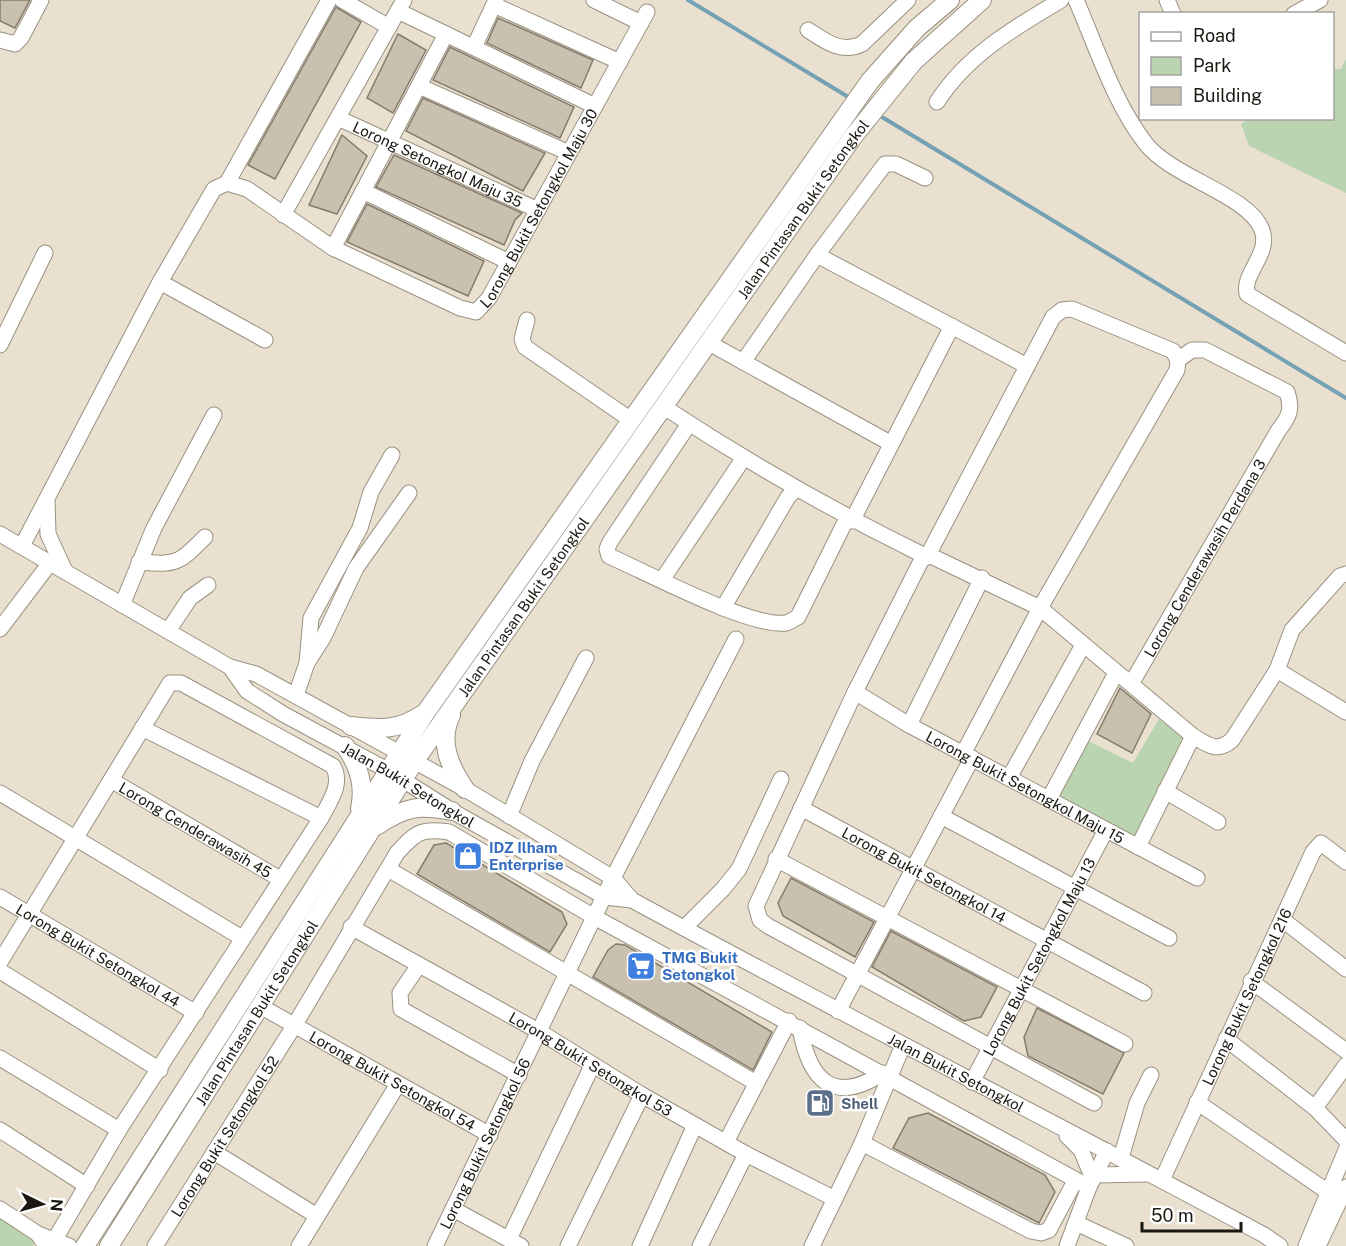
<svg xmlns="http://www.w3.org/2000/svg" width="1346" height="1246" font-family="'Public Sans',sans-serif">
<rect width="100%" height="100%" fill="#eae0cf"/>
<path fill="#bad3b1" d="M1346,58V193L1249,146L1241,124L1248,119L1332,118L1333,69H1341Z
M1159,719L1183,738L1134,838L1057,797L1086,740L1133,763Z
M0,1216L37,1239L33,1246H0Z"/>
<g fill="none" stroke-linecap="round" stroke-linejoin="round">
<path stroke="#75a1b5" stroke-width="4" d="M688,0L850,98
M877,114L1346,398"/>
</g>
<path fill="#c9c0af" stroke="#857c6c" stroke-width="1.5" d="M0,0H30L15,28L0,21Z
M336,7L361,22L275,179L248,165Z
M498,18L593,60L581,88L487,43Z
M398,34L426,50L393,113L367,98Z
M450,47L574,107L560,138L433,80Z
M423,98L545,153L523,191L406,131Z
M342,135L367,156L337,214L309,205Z
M394,155L522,213L515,220L504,245L376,187Z
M367,204L484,261L468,296L347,242Z
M1120,688L1151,714L1132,753L1097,734Z
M446,843L562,912L567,924L550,952L417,874L434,845Z
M791,878L874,922L855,957L783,916L778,903Z
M891,931L997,987L981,1017L964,1021L872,967Z
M616,944L625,945L772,1032L753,1070L593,977L608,950Z
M1037,1008L1124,1053L1103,1094L1028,1056L1024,1037Z
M928,1113L1045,1175L1055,1192L1039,1223L893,1148L909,1118Z"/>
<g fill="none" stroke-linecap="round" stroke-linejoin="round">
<g stroke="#9a9181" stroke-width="17">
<g id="minor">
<path d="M342,0L389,27"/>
<path d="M594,0L641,23"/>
<path d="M1076,0C1097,48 1114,103 1146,144C1173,178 1249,195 1262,230C1271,254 1242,273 1247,294L1346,353"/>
<path d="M1167,0L1173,14"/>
<path d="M494,5L620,62"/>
<path d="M398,11L595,106"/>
<path d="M1294,14L1320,0"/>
<path d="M808,30C825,41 841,54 862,44L908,0"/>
<path d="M0,40L15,44L21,38L41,0"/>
<path d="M474,47L496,0"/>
<path d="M419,86L569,153"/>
<path d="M937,102C967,55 1014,28 1061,0"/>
<path id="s1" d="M338,118L538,210"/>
<path id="s2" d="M227,183L247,189L333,248L460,308L476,312L489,298L647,12"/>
<path d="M363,191L509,262"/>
<path d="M283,215L404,0"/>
<path d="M333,248L446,34"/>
<path d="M817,255L1027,366"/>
<path d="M160,282L265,340"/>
<path d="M527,320L522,339L525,347L631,420"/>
<path d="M709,343L890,443"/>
<path d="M0,345L45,253"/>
<path d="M743,362L817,255L885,164H896L925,178"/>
<path d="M664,407C749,463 835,512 927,557L931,556L1040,608L1193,736C1208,745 1217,753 1232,740L1277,670L1292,630L1340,576L1346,574"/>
<path d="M689,424L610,542L607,549L609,556C646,572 750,628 786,623C790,622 794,619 798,617L847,518"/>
<path d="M47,500L48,534L65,571"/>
<path d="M852,521L952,326"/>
<path d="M0,534L230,667L256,674L465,789L613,878L632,900"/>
<path d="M22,546L160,282L214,189L227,183L329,0"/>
<path d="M139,562C177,565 178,564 205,537"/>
<path d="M662,580L743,459"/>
<path d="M122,605L154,528L214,415"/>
<path d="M723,608L788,497L796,489"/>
<path d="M0,629L50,563"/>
<path d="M168,631L190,598L208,585"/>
<path d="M307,663L323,638L356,568L409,493"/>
<path id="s3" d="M230,667L247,691L283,714L389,771L452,811L605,897L632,900C841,1014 1054,1122 1264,1235L1280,1246"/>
<path d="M1277,670L1346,712"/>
<path id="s4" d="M1131,684L1278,431C1289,417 1293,410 1287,392L1205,350H1192L1178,360"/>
<path id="s5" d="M855,692L909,725L1197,878"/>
<path d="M296,695L307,663L311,618L360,528L371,492L392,455"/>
<path d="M909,725L982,578"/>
<path d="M142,728L321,818"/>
<path d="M963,754L1040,608L1177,370L1178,360L1173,351L1072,309L1062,310L1053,317L927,557L922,559L855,692L756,906L760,920L768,926L1094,1103"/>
<path d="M1009,778L1083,645"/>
<path id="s6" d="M111,780L280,879"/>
<path d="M1165,791L1218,822"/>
<path d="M0,793L242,938"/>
<path d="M1049,799L1116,673"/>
<path id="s7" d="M801,808L1144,993"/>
<path d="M509,816L532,761L586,658"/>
<path d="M941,816L1169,938"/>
<path d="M1138,847L1193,736"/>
<path d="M776,859L1125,1044"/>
<path d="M388,869L756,1083"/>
<path id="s8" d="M0,897L196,1013"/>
<path d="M1283,920L1346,969"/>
<path id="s9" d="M351,927L540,1032L642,1095L746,1154L833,1198"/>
<path d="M684,928L723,889L739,869L781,779"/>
<path d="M0,962L170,683H181L333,766C343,784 330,801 321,818L119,1130L51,1246"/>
<path d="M419,965L400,993L401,1009L519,1075"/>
<path d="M0,971L160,1070"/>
<path d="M1251,981L1346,1051"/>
<path id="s10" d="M260,1006L490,1135"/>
<path d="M838,1011L972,758"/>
<path d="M800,1028C809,1079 832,1106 883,1073"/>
<path d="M1226,1039L1315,1108L1346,1140"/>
<path d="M0,1058L119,1130"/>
<path id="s11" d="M972,1082L1106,830"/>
<path d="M1197,1102L1328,1192"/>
<path d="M1315,1108L1346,1065"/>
<path d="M0,1130L87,1186"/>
<path d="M1067,1136L1081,1150L1093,1179"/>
<path d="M726,1142L789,1021"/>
<path d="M862,1143L1031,1231L1041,1233L1049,1230L1075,1181"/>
<path d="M214,1152L317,1216"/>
<path d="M1121,1158L1137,1103L1151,1075"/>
<path d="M1095,1175L1148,1174"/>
<path id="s12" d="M1162,1180L1313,852L1321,843L1346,862"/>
<path d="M0,1209L38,1234"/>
<path d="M453,1209L521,1246"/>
<path d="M1076,1223L1126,1246"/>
<path d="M509,1239L592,1066"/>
<path d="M46,1246L38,1234L69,1246"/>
<path id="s13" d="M155,1246L294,1026L397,853C416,832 421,828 449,832L596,918L1089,1187"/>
<path d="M299,1246L398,1084"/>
<path id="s14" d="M435,1246L613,878L736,639"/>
<path d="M568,1246L642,1095"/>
<path d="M640,1246L695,1125"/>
<path d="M700,1246L746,1154"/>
<path d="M812,1246L862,1143L903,1045"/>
<path d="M1067,1246L1089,1187L1107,1151"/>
<path d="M1306,1246L1346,1150"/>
<path d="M1318,1246L1346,1187"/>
</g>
</g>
<g stroke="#9a9181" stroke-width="20">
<g id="major">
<path d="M451,715C438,742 450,767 465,789"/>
<path d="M351,726C381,729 397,731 423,714"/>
<path d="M345,746C359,766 365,785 360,809"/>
<path d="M378,825C406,806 420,805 452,811"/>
<path d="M85,1246L426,712L870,81L917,28L950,0"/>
<path id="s15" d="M109,1246L414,762L852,138L914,61L982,0"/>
</g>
</g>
<use href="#minor" stroke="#fff" stroke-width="15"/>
<use href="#major" stroke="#fff" stroke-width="18"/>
</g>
<defs>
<g id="shop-square" transform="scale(1.5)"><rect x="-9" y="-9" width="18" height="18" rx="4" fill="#3f7fe0" stroke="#fff"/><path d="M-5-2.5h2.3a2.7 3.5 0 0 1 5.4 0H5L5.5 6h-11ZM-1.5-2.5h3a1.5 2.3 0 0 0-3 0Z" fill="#fff"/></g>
<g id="supermarket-square" transform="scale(1.5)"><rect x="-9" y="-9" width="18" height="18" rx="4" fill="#3f7fe0" stroke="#fff"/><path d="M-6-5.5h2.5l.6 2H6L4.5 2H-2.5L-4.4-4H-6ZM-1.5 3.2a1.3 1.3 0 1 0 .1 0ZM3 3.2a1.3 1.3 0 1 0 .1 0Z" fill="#fff"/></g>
<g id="fuel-square" transform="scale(1.5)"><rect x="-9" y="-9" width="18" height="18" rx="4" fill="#5c6f8a" stroke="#fff"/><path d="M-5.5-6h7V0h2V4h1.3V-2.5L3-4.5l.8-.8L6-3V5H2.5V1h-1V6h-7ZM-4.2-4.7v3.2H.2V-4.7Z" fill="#fff"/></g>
</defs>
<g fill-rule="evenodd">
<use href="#shop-square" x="468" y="856"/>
<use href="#supermarket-square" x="641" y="966"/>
<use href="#fuel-square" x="820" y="1103"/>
</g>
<g text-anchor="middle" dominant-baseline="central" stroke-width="5" stroke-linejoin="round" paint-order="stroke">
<g font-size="15" fill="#1b1812" stroke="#fff">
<text stroke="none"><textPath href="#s1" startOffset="110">Lorong Setongkol Maju 35</textPath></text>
<text stroke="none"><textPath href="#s2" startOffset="404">Lorong Bukit Setongkol Maju 30</textPath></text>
<text stroke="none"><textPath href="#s15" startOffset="1248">Jalan Pintasan Bukit Setongkol</textPath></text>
<text stroke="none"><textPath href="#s4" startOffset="146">Lorong Cenderawasih Perdana 3</textPath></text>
<text stroke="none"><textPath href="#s15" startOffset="762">Jalan Pintasan Bukit Setongkol</textPath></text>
<text stroke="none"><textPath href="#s3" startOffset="216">Jalan Bukit Setongkol</textPath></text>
<text stroke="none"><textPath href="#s5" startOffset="195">Lorong Bukit Setongkol Maju 15</textPath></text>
<text stroke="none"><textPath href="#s6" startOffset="98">Lorong Cenderawasih 45</textPath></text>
<text stroke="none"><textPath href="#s7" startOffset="140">Lorong Bukit Setongkol 14</textPath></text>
<text stroke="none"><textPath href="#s8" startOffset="114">Lorong Bukit Setongkol 44</textPath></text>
<text stroke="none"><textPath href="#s11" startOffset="142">Lorong Bukit Setongkol Maju 13</textPath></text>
<text stroke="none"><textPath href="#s12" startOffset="202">Lorong Bukit Setongkol 216</textPath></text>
<text stroke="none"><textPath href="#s15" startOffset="276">Jalan Pintasan Bukit Setongkol</textPath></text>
<text stroke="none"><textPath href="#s9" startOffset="276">Lorong Bukit Setongkol 53</textPath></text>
<text stroke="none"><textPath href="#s3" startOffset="837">Jalan Bukit Setongkol</textPath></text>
<text stroke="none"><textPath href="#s10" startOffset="152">Lorong Bukit Setongkol 54</textPath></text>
<text stroke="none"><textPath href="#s13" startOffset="130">Lorong Bukit Setongkol 52</textPath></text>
<text stroke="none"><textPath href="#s14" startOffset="114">Lorong Bukit Setongkol 56</textPath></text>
</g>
<g font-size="15" font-weight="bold" fill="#366cbe" stroke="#fff" text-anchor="start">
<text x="489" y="847">IDZ Ilham<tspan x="489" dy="17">Enterprise</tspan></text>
<text x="662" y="957">TMG Bukit<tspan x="662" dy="17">Setongkol</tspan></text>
</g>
<g font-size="15" font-weight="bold" fill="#4e5e75" stroke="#fff" text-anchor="start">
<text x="841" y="1103">Shell</text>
</g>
</g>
<rect x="1139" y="12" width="195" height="108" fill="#ffffff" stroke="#a4a3a0" stroke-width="1.5"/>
<rect x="1151" y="32" width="30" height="9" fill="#ffffff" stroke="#a4a3a0" stroke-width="1.5"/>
<text x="1193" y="42" font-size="18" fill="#1b1812">Road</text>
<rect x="1151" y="57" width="30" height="18" fill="#bad3b1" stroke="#a4a3a0" stroke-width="1.5"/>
<text x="1193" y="72" font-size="18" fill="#1b1812">Park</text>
<rect x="1151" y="87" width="30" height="18" fill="#c9c0af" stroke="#a4a3a0" stroke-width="1.5"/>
<text x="1193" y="102" font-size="18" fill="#1b1812">Building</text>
<g transform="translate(42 1204) rotate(95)" stroke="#ffffff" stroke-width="4.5" paint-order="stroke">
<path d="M0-4.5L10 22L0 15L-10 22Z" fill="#1b1812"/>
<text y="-9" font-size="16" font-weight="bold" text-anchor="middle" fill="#1b1812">N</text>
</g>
<path d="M1142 1222v9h99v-9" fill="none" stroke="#1b1812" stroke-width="3"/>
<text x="1151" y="1222" font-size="18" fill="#1b1812" stroke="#ffffff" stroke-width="4.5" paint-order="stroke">50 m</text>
</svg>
